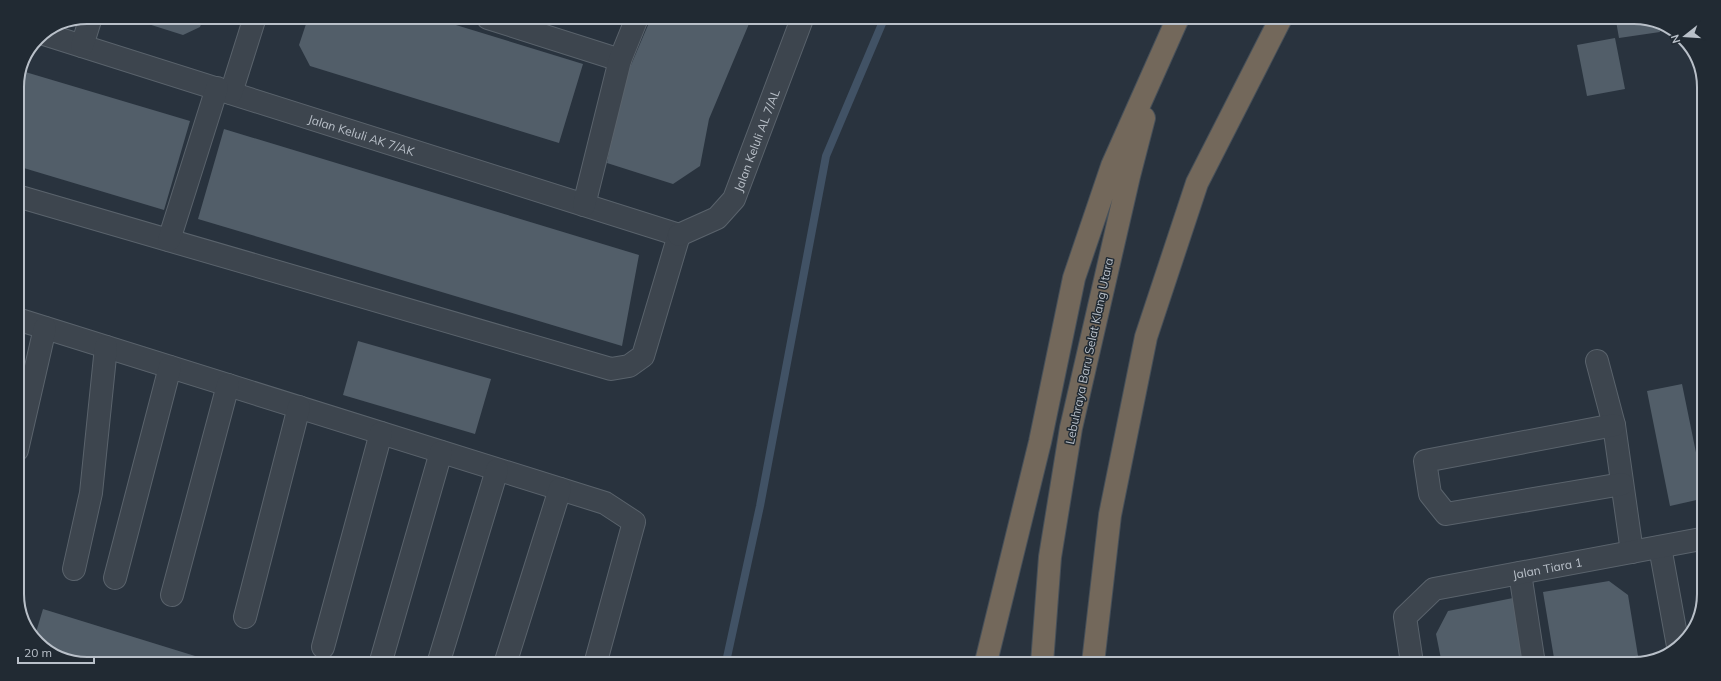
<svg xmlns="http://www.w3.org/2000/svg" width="1721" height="681" font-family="Mulish,sans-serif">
<rect width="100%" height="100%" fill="#29333e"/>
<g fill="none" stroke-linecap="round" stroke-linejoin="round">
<path stroke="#415265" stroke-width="8" d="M726,662L760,506L826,156L884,19"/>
</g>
<path fill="#525e69" d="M126,17H204L200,27L183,35Z
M308,18H433L583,64L559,143L310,66L299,45Z
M651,18L751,19L709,119L700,166L673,184L607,163L620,91Z
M1616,21H1657L1660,32L1619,38Z
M1615,38L1625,89L1587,96L1577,45Z
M22,71L190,121L164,210L17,166V83Z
M224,129L639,255L622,346L198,219Z
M358,341L491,379L475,434L343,395Z
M1682,384L1701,477V499L1670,506L1647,391Z
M1609,581L1628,595L1639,662L1634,664H1555L1543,592Z
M1518,597L1528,664H1442L1436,634L1448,611Z
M43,609L208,660V661L64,660L34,639Z"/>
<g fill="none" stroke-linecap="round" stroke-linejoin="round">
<g stroke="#5a636c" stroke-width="24">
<g id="minor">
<path d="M488,18L620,60"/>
<path id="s1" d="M44,34L679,235"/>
<path d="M82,46L91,17"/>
<path d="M231,93L255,17"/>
<path d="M17,196L611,369L629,366L643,356L679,235"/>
<path d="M584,205L620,60L637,18"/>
<path id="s2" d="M679,235L717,218L734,199L802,19"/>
<path d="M169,240L217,88"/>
<path d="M17,319L605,503L634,522L596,661"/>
<path d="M1597,361L1614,425L1632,552"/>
<path d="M1614,425L1425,461L1430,494L1446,514L1622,484"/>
<path d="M17,450L45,328"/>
<path d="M1660,547L1678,646"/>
<path d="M74,569L91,493L106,347"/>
<path d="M1520,573L1534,664"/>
<path d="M115,578L170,367"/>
<path d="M172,595L228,385"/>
<path d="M245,617L299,407"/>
<path d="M323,647L381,433"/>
<path d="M381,661L441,452"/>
<path d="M439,661L497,470"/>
<path d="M506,661L560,489"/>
<path id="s3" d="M1412,663L1405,617L1434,589L1701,539"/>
</g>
</g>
<g stroke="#475059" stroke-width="24">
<path id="highway" d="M986,662L1040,442L1074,278L1112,166L1177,20
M1042,663L1050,557L1071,428L1129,176L1144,118
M1093,663L1110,515L1146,337L1197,183L1280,20"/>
</g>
<use href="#minor" stroke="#3d454e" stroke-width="22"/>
<use href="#highway" stroke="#73685b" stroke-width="22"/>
</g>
<g text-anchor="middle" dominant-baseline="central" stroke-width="3" stroke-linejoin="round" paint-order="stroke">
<g font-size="12" fill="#b9c0c9" stroke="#212a33">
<text stroke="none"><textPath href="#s1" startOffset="333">Jalan Keluli AK 7/AK</textPath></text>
<text stroke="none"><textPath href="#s2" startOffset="130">Jalan Keluli AL 7/AL</textPath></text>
<text transform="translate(1089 351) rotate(-78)">Lebuhraya Baru Selat Klang Utara</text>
<text stroke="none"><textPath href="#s3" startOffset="202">Jalan Tiara 1</textPath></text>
</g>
</g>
<path d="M0 0H1721V681H0ZM87 24H1634A63 63 0 0 1 1697 87V594A63 63 0 0 1 1634 657H87A63 63 0 0 1 24 594V87A63 63 0 0 1 87 24Z" fill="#212a33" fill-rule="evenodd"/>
<path fill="none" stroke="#b9c0c9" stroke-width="2" d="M87 24H1634A63 63 0 0 1 1697 87V594A63 63 0 0 1 1634 657H87A63 63 0 0 1 24 594V87A63 63 0 0 1 87 24Z"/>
<g transform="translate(1685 36) rotate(253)" stroke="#212a33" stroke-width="3" paint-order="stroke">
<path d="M0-3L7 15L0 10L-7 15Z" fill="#b9c0c9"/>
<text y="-6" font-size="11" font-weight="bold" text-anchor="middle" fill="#b9c0c9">N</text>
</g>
<path d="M18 657v6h76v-6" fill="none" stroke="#b9c0c9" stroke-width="2"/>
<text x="24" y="657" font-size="12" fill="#b9c0c9" stroke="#212a33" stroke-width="3" paint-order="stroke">20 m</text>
</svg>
